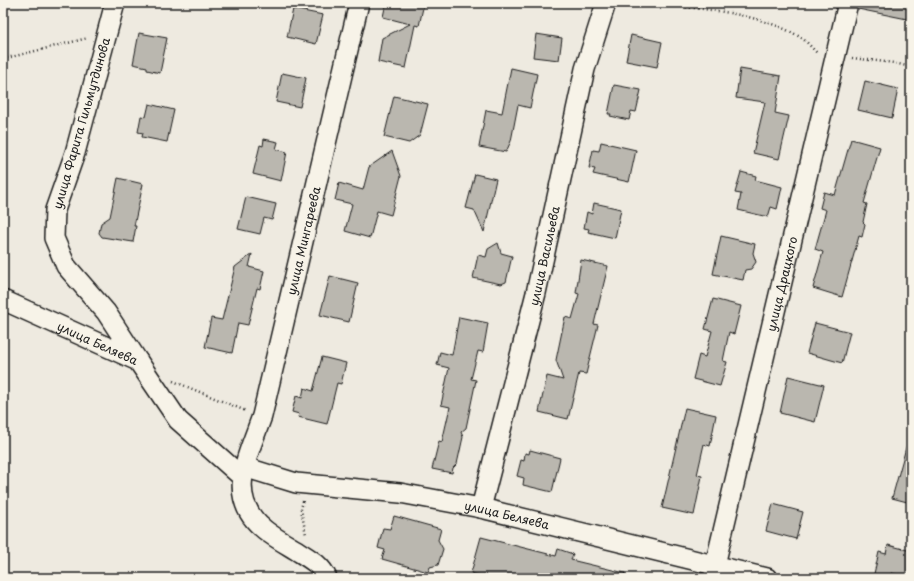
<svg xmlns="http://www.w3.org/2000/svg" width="914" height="581" font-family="'Playpen Sans',sans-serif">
<rect width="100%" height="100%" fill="#eeeae0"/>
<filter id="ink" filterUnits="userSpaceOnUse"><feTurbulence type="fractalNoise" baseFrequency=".025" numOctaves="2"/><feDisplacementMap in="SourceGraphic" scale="8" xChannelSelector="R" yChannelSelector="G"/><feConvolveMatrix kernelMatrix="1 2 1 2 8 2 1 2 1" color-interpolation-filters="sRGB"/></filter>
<g filter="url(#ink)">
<path fill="#bab7af" stroke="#1c1c1c" d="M386,3H424L419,26L415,25L406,68L378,62L382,38L410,24L383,17Z
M859,3H910L907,19L858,9Z
M293,9L323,15L316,44L287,37Z
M139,33L167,38L160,73L147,70V67L133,64Z
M536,34L562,38L559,60L533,57Z
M631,35L662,42L657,67L626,61Z
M511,68L537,74L530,108L518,105L511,141L506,152L479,147L486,110L502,113Z
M740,69L781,76L775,113L789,116L779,159L753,153L765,102L736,98Z
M282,73L306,78L300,107L276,102Z
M865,81L898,89L892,118L858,110Z
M614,85L641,90L636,112L631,111L629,120L610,116L611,114H608Z
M394,96L428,104L420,135L409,143L384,137Z
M149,104L174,110L167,142L142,137L143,133L138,132L141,116L146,117Z
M264,139L278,142L276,149L287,152L281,181L253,174L260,145L263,146Z
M851,139L880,147L864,203L867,204L863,222L865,224L862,237L859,236L842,297L813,288L823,252L815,249L826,210L820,208L824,192L835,195Z
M601,142L636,150L629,182L593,174L595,169L589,168L593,150L599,151Z
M392,151L401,176L391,215L377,211L370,238L345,231L352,204L335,200L339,183L363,190L369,167Z
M741,172L756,176L755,180L782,187L777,209L771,207L768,217L738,210L741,194L735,193Z
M475,174L496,179L484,232L474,210L466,208Z
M118,178L143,184L134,226H136L133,242L102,237L99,233L101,223L110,217Z
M246,197L276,204L272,220L264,218L260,234L238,229Z
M594,203L621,209L615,238L588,232L589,229L584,228L587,212L592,214Z
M721,236L755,244L753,253L756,262L751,269L745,270L743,280L713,274Z
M498,243L501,253L512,256L506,282L501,284L473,278L478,255L486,257L488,249Z
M252,254L249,267L264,271L260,289L257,288L248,325L238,323L232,353L205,347L211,318L222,320L235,267Z
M581,260L608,266L594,324L598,325L586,374L579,373L568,419L539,412L547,376L563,380L556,360L565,317L572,319L579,294L576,293Z
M330,276L358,283L349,322L320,315Z
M713,299L741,306L734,334L729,332L723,361L727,362L720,386L693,379L699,355L705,357L712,331L705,329Z
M459,317L488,323L483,352L478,351L471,379L476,380L466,428L461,432L463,437L457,464L453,468L452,473L432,469L439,441L442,442L450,407L441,405L449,368L437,365L440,352L452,355Z
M815,323L850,332L842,363L807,353Z
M322,357L346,363L341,384L337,383L327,424L298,417L299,414L292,412L296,396L302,398L304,388L313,391Z
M788,376L824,385L815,422L780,413Z
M685,408L716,415L710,446L704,444L697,475L702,476L694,515L662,508Z
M907,444H911V503L892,498Z
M530,450L560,458L552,492L523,485L524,478L517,476L521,460L524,461L525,453L529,454Z
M773,504L803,512L796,539L766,531Z
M394,516L441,529L438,540L443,549L438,565L430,567L428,572L382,559L385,550L378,548L383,528L390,529Z
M481,537L556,556L558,549L573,554L571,560L625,573L624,578H489L471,573Z
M888,545L911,551V578L891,573L890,578H873L879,552L886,554Z"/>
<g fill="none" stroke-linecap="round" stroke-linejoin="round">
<g stroke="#1c1c1c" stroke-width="22">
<g id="minor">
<path d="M115,3L75,153L55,210L54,238L66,266L106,312L138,361"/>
<path id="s1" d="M3,300L138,361L178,420L242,477"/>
<path id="s2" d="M244,467L296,483L400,493L481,508L767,578"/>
<path id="s3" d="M481,508L536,293L585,69L606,3"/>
<path id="s4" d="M327,578C321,564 308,558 296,550C286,544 275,538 265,530C224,498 248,456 262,416L359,3"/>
<path id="s5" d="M714,578L715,565L848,3"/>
</g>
</g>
<path stroke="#1c1c1c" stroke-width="2.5" stroke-dasharray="1 3" stroke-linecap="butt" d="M622,5C674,4 760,10 803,39C808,43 813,49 818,54
M852,58L894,63L911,67
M3,59L88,38
M173,381L246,411
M303,501L301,509L306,535"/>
<use href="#minor" stroke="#f7f3e8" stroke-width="19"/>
</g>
</g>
<g text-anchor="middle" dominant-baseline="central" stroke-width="3" stroke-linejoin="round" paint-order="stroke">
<g font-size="12" fill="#1c1c1c" stroke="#f7f3e8">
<text transform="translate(81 123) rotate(-74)">улица Фарита Гильмутдинова</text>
<text stroke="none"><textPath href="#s4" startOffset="384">улица Мингареева</textPath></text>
<text stroke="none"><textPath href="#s3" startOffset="260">улица Васильева</textPath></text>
<text stroke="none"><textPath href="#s5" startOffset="302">улица Драцкого</textPath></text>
<text stroke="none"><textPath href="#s1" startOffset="104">улица Беляева</textPath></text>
<text stroke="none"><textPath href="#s2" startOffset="268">улица Беляева</textPath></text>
</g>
</g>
<rect width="914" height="581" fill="none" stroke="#f7f3e8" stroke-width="16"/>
<rect x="8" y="8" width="898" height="565" fill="none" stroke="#1c1c1c" stroke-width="1.5" filter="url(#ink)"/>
</svg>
